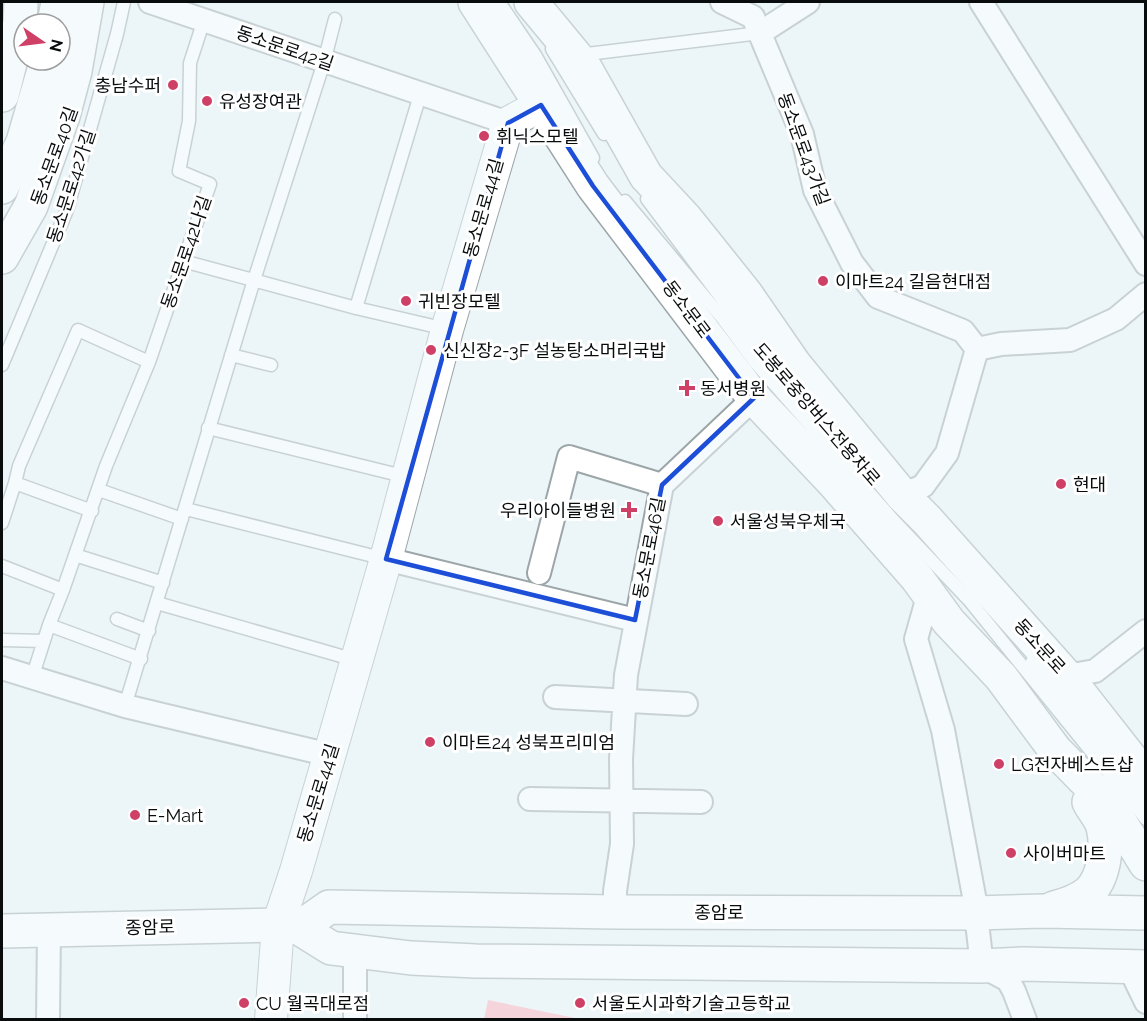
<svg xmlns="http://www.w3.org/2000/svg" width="1147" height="1021" font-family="Raleway,'Noto Sans KR',sans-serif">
<rect width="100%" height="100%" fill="#ecf6f9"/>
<path fill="#feacb9" d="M488,1000L580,1019H484Z"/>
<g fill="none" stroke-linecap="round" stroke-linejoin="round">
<g stroke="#9ca6a8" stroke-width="15">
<path id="lane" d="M499,2L535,55L593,158
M552,49L604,134
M579,55L760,33
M647,199L758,347L789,382
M625,201L723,319L754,361L894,521L969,600L1146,819
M183,261L356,308L446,329
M356,308L420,95
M231,355L271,365
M2,365L67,210L117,34L124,2
M208,428L407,477
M15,483L92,511
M99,490L182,519
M186,509L385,559
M2,523L15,483L19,466L78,330L149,362
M75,555L163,583
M2,566L63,590
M157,603L355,660
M117,619L149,631
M49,625L141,659
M2,640L44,641
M1032,662L1146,804
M32,678L49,625L63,590L106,466L149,362L210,184L179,171L189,121L190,63L204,20
M125,706L254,280L324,62L335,19"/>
</g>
<g stroke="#9ca6a8" stroke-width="26">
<path id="street" d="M150,2L508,123
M722,2L753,17L802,134L815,190L852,263L878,297L963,331L977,349
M981,2L1146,264
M760,33L808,2
M977,349L1001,344L1070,340L1116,319L1146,294
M902,495L923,486L947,453L977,349
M386,559L635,620
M539,573L569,457L662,485
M929,593L916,639L943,730L974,896L982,966L1008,980L1014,991L1025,1020
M2,668L125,706L330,755
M1066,676L1095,671L1146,631
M555,697L686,704
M530,799L701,802
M615,912V891L622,844L621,759L626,675L662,485L754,398
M1129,967L1146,1002
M48,1020L49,929
M355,1020V951"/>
</g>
<g stroke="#9ca6a8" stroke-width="34">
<path id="secondary" d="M271,1020L278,925L296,871L386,559L447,330L508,123L541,105"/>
</g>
<g stroke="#9ca6a8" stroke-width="36">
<path id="primary" d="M475,2L593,186L754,398L834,483L917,578L949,622L1001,677L1055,750L1110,806L1146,864
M531,2L584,66L646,176L686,219L746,294L795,365L902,495L927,520L1066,676L1146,778
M1054,908C1066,905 1078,901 1088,893C1104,879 1108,847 1103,827C1101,818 1093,810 1089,802
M299,928L329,907L615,912L976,913L1044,911L1146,913
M2,931L278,925L299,928L331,948L411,958L476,961L982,966L1023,964L1146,967"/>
</g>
<g stroke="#9ca6a8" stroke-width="36">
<path id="highway" d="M54,24L58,2
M2,95L20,23L21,2
M2,187L23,142L47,60
M2,257L31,206L63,116L75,71L87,2"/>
</g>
<use href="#lane" stroke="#fff" stroke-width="12"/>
<use href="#street" stroke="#fff" stroke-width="22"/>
<use href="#secondary" stroke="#fff" stroke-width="32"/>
<use href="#primary" stroke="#fff" stroke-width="33"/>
<use href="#highway" stroke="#fff" stroke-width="33"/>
</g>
<path d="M0 0H1147V1021H0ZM541,105L593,186L754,398L662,485L635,620L386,559L508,123Z" fill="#ecf6f9" fill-opacity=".55" fill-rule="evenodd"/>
<path fill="none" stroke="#1d4ed8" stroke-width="4.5" stroke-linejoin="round" d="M541,105L593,186L754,398L662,485L635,620L386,559L508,123Z"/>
<g fill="#cf4066" stroke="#fff" stroke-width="2">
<circle cx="173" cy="85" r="6"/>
<circle cx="207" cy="101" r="6"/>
<circle cx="484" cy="136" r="6"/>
<circle cx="823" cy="281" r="6"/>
<circle cx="406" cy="301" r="6"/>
<circle cx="431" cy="350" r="6"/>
<path d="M684 379h6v6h6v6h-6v6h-6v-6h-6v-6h6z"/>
<circle cx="1061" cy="484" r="6"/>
<path d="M626 501h6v6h6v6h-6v6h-6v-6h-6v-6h6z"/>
<circle cx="718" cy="521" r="6"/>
<circle cx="430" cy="742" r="6"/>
<circle cx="999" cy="764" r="6"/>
<circle cx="135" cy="815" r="6"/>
<circle cx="1011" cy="853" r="6"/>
<circle cx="244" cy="1003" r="6"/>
<circle cx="580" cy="1003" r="6"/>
</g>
<g text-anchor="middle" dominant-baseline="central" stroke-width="6" stroke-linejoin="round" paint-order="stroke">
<g font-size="18" fill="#090c0d" stroke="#fff">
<text transform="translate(285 48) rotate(19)">동소문로42길</text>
<text transform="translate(804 149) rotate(70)">동소문로43가길</text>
<text transform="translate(54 156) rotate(-70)">동소문로40길</text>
<text transform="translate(71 186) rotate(-72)">동소문로42가길</text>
<text transform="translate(483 208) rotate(-74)">동소문로44길</text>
<text transform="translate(186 252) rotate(-71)">동소문로42나길</text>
<text transform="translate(687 309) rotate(53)">동소문로</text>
<text transform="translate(817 414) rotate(49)">도봉로중앙버스전용차로</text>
<text transform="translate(649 548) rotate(-79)">동소문로46길</text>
<text transform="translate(1040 646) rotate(48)">동소문로</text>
<text transform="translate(318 793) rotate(-73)">동소문로44길</text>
<text x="719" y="912">종암로</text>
<text transform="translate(150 927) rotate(-1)">종암로</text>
</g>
<g font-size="18" fill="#090c0d" stroke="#fff" text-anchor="start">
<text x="161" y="85" text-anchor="end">충남수퍼</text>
<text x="219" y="101">유성장여관</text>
<text x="496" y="136">휘닉스모텔</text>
<text x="835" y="281">이마트24 길음현대점</text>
<text x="418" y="301">귀빈장모텔</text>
<text x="443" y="350">신신장2-3F 설농탕소머리국밥</text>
<text x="700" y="388">동서병원</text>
<text x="1073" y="484">현대</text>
<text x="616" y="510" text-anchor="end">우리아이들병원</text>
<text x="730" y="521">서울성북우체국</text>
<text x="442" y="742">이마트24 성북프리미엄</text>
<text x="1011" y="764">LG전자베스트샵</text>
<text x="147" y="815">E-Mart</text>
<text x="1023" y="853">사이버마트</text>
<text x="256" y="1003">CU 월곡대로점</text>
<text x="592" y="1003">서울도시과학기술고등학교</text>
</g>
</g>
<rect width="1147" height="1021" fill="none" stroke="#090c0d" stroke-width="6"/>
<g transform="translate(42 42) rotate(104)"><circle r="28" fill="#ffffff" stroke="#9d9e9e" stroke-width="1.5"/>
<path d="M0-4.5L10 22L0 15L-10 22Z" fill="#cf4066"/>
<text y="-9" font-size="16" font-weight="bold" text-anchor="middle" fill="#090c0d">N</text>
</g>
</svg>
